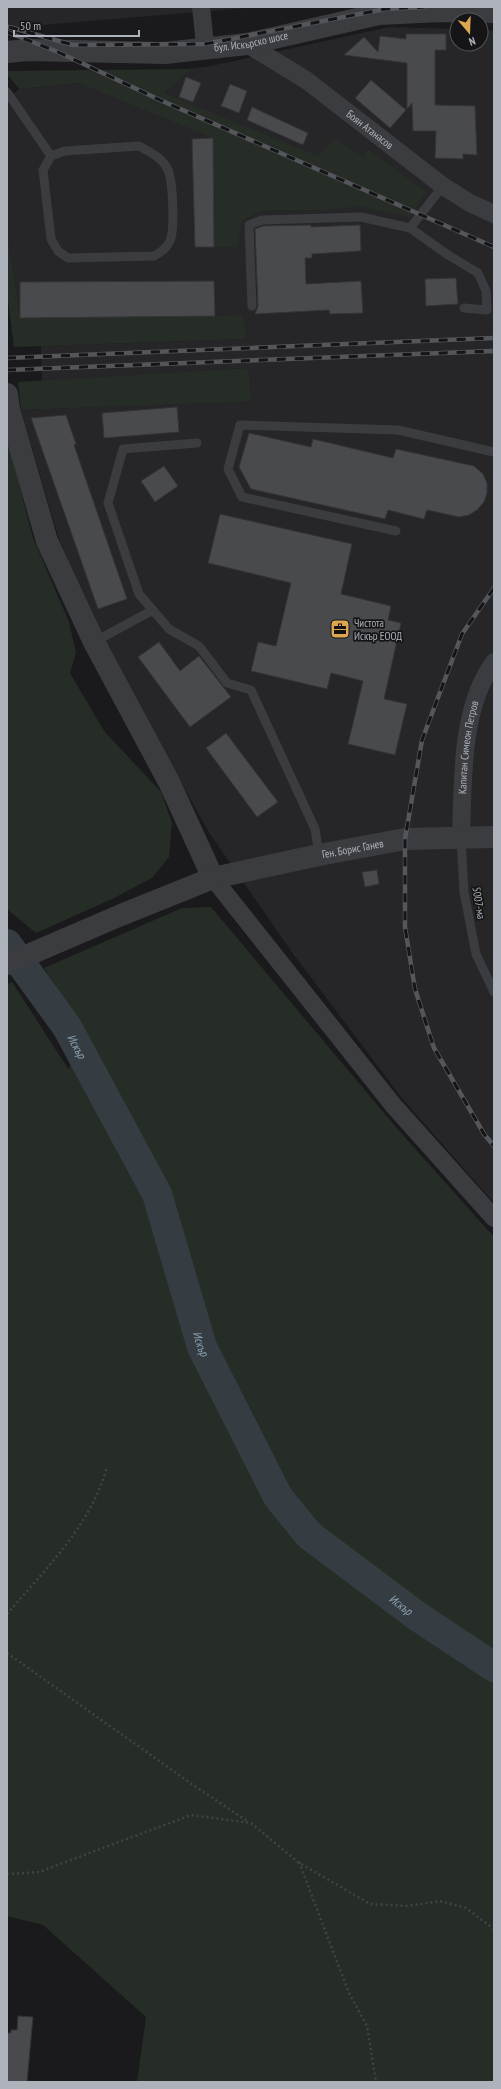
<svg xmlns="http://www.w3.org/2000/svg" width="501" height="2089" font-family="'PT Sans Narrow',sans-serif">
<rect width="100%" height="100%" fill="#1a1a1c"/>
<path fill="#262629" d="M7,7H259L7,28Z
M389,27L457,29V44H481V30L494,31V1203L401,1097L291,951L210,834L96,632L58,536L21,410L252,400L248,368L42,381L41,346L245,339L243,315L20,318L7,229V100L19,89L79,83L211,66Z"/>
<path fill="#262d27" d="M190,69L164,93L318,156L334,139L363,156L369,150L426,192L409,217L359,206L327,210H261L242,221L237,247H214L213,138L79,83L19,89L7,74V71Z
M7,229L20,318L243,315L246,339L14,347L7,292Z
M248,368L252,401L21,410L18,382Z
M7,438L33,538L69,622L76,653L70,673L104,731L161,792L172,823L169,857L152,878L114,898L36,933L7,909Z
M211,907L400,1132L494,1237V2082H137L146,2017L43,1925L7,1916V984L12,982L69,1070L80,1023L44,968L182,908Z"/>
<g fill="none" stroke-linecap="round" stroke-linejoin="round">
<path stroke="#353d43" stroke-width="30" id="s1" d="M7,944L67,1027L157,1194L202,1347L278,1497L309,1535L417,1616L494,1667"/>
</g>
<path fill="#494a4e" stroke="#343437" d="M406,34H446V50H435V105L475,106L477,155L463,154V159L435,158L436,131H413L412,103L407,109V63L344,55L364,37L378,52L380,36L406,39Z
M186,77L201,83L193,102L179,97Z
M371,80L406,110L390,128L355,98Z
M230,84L247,91L239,113L221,106Z
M252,107L308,133L303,145L247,120Z
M213,138L214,247H195L192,139Z
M311,225V227L360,225L361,251L312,254V258H305L306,284L361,281L363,313L330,314L329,310L255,314L258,306L255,229L263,226Z
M456,278L458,304L426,306L425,279Z
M214,281L215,316L20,318V282Z
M177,407L179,432L104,438L102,413Z
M66,415L76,444L74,445L127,599L98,609L31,418Z
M249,433L311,447L313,439L393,458L396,449L474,466L483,474L487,483V493L484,502L477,510L469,515L459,517L427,510L424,519L388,510L385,519L251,489L239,467Z
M164,466L178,486L155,502L141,481Z
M220,514L352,544L341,594L391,606L388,620L401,623L384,699L407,704L395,755L348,744L363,681L331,673L327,689L251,671L258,642L276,646L291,583L208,563Z
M159,642L180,671L199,656L231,697L190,727L138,657Z
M226,733L278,802L257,817L206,748Z
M377,870L379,884L365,887L362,872Z
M18,2016L33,2017L27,2082H7V2033H11V2030H17Z"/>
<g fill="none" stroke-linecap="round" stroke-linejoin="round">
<path stroke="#414347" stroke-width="2.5" stroke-dasharray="2 3" stroke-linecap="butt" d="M7,1614C45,1569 92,1525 107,1466
M7,1653L193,1785L249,1822
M299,1862L349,1993L367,2026L376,2082
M7,1874L39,1872L191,1815L251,1823L298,1862L370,1904L408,1906L440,1901L466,1908L494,1929"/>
<path stroke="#3b3c40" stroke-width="9" d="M7,92L51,156
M139,146C150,152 163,158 168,170C173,182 175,230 170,241C166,249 161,252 154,256L68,258L58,251L51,239L43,170L51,156L65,151Z
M410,228L443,186
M252,306L249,225L262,220L361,217L410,228L448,255L478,273L486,291L487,310L464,308
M197,443L123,449L108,503L139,594L169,629L199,646L227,683L251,690L315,829L319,855
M396,531L242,497L228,469L240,425L398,430L494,452
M94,642L153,610
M461,838L464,892L476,954L494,992"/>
<g stroke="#3b3c40" stroke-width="18">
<path d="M201,7L205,44L208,49"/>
<path id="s2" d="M247,44L306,80L443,186L470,203L494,214"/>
<path id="s3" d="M461,838C463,783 460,708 494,662"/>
<path d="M213,878L393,1105L494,1218"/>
</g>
<g stroke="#3b3c40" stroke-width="22">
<path id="s4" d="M7,52L28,50L165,53L247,44L379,14L441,11L494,12"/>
<path d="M7,394L9,409L47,541L94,642L169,782L213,878"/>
<path id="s5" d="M7,964L121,915L213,878L319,855L405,839L494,837"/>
</g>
<g stroke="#55565b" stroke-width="4.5">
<path id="rail" d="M9,27L73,45L205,44L385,9L425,7
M7,32L58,52L160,100L494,247
M7,358L494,338
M7,370L494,351
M494,588L462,634L422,740L405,839V927L415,989L434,1048L484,1134L494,1146"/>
</g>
<use href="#rail" stroke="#151517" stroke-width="3" stroke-dasharray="9" stroke-linecap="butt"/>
</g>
<defs>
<g id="office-square" transform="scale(1)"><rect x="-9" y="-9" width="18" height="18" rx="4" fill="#dda751" stroke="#151517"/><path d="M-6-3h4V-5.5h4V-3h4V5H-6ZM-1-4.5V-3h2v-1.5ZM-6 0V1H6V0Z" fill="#111"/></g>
</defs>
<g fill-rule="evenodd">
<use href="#office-square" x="340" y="629"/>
</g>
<g text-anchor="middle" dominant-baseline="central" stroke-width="3.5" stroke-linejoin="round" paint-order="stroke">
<g font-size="11" fill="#aeb2ba" stroke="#151517">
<text stroke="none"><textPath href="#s4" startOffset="245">бул. Искърско шосе</textPath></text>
<text stroke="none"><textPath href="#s2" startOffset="150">Боян Атанасов</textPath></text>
<text stroke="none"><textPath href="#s3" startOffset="91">Капитан Симеон Петров</textPath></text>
<text stroke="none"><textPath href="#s5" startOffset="366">Ген. Борис Ганев</textPath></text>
<text transform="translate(479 903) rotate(81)">5007-ма</text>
</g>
<g font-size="11" fill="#aeb2ba" stroke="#151517" text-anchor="start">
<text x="354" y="623">Чистота<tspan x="354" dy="13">Искър ЕООД</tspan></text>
</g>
<g font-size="12" font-style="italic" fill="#8aa0b0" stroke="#151517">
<text stroke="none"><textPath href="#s1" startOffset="124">Искър</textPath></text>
<text stroke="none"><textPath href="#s1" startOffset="448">Искър</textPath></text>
<text stroke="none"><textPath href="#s1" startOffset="784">Искър</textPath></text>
</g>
</g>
<rect width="501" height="2089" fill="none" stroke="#aeb2ba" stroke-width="16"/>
<g transform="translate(469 32) rotate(161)"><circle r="19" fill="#151517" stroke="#525458"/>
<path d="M0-3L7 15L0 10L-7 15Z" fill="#dda751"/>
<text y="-6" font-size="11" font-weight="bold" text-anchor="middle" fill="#aeb2ba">N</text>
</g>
<path d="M14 30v6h125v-6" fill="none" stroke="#aeb2ba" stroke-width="2"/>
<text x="20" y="30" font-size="12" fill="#aeb2ba" stroke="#151517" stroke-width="3" paint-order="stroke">50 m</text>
</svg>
